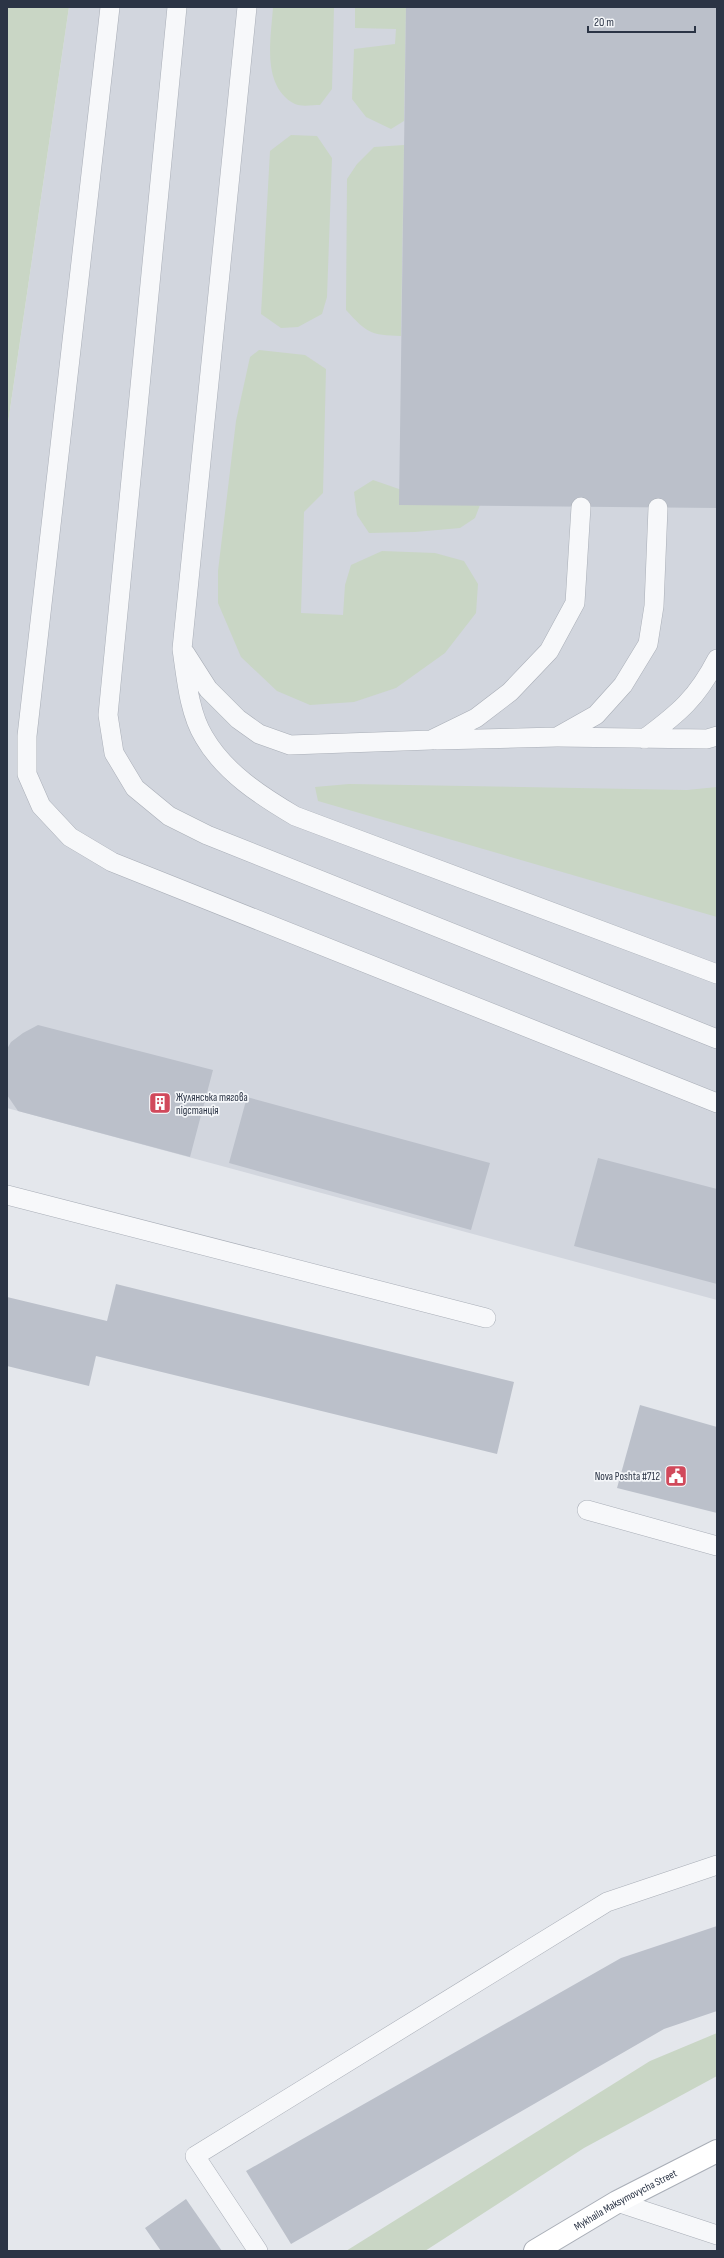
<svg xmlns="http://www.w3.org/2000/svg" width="724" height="2258" font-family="'Sofia Sans Condensed',sans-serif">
<rect width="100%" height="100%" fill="#e4e7ec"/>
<path fill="#d2d6de" d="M69,7H717V1300L7,1108V430Z"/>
<path fill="#c9d6c5" d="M7,7H69L7,430Z
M273,7H334L332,89L320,105C313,105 301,107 295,104C261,86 271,39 273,7Z
M355,7H406L404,121L391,129L366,117L352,99L354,49L395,44L396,29L355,28Z
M291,135L317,136L332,158L327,297L322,314L298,327L281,328L261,314L270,151Z
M404,145L401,336C370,335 367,333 346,310L347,179L357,164L374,147Z
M259,350L305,355L326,369L323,493L304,512L301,613L343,615L345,585L351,565L382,551L435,553L464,561L478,584L476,613L445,653L396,688L354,702L310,705L277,691L241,657L218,603V571L236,421L250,357Z
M373,480L399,489L480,505L475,518L460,528L415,532L369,533L357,515L354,492Z
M349,784L687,790L717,787V917L318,801L315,787Z
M717,2033V2076L584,2148L425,2251H346L650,2061Z"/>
<path fill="#bbc0ca" d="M406,7H717V508L399,505Z
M38,1025L213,1070L190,1157L18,1111L7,1095V1049L11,1042L23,1033Z
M247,1097L490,1163L471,1230L229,1163Z
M598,1158L717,1189V1284L574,1246Z
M116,1284L514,1382L497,1454L96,1356L89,1386L7,1366V1297L107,1321Z
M640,1405L717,1427V1513L617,1488Z
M717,1926V2011L664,2029L291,2244L246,2171L621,1958Z
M186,2199L222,2251H161L145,2228Z"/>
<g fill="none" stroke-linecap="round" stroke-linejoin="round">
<g stroke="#a9aeb7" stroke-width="20">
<path id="service" d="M110,7L27,736V774L41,806L70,837L112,862L717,1103
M177,7L108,715L114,753L135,788L169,816L207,835L717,1039
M247,7L182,649C186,676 189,713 204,737C224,772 261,796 295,816L717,974
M185,653L208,689L238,719L259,734L290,745L431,740L476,718L510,692L549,651L575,603L581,507
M558,737L707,739L717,736
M644,739C679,713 697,698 717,659
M437,740L557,737L596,715L623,685L648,644L654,606L658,508
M7,1195L486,1318
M587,1510L717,1546
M617,2202L717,2235
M258,2251L195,2156L607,1902L717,1865"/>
</g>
<g stroke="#a9aeb7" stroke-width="24">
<g id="secondary">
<path id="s1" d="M535,2251L617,2202L717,2151"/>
</g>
</g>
<use href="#service" stroke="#f7f8fa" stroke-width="19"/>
<use href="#secondary" stroke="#fff" stroke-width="22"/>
</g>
<defs>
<g id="building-square" transform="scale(1.15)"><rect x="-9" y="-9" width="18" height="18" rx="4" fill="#d1495b" stroke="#f4f6f9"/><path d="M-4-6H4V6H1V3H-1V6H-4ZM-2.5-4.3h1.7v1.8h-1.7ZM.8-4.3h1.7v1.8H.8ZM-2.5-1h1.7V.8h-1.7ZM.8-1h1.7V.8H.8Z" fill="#fff"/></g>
<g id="civic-square" transform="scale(1.15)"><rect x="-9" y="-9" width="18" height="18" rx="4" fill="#d1495b" stroke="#f4f6f9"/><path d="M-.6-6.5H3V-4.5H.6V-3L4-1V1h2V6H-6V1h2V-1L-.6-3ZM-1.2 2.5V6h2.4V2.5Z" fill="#fff"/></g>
</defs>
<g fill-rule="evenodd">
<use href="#building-square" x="160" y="1103"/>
<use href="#civic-square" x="676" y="1476"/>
</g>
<g text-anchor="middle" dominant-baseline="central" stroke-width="3.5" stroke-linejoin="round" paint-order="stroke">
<g font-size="11" fill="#2b3445" stroke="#f4f6f9" text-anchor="start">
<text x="176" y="1097">Жулянська тягова<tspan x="176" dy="13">підстанція</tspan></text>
<text x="660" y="1476" text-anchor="end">Nova Poshta #712</text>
</g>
<g font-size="11" fill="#2b3445" stroke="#f4f6f9">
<text stroke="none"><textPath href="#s1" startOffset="104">Mykhaila Maksymovycha Street</textPath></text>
</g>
</g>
<rect width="724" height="2258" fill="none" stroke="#2b3445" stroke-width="16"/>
<path d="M588 26v6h107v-6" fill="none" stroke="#2b3445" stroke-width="2"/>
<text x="594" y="26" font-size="12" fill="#2b3445" stroke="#f4f6f9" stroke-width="3" paint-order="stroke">20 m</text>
</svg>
